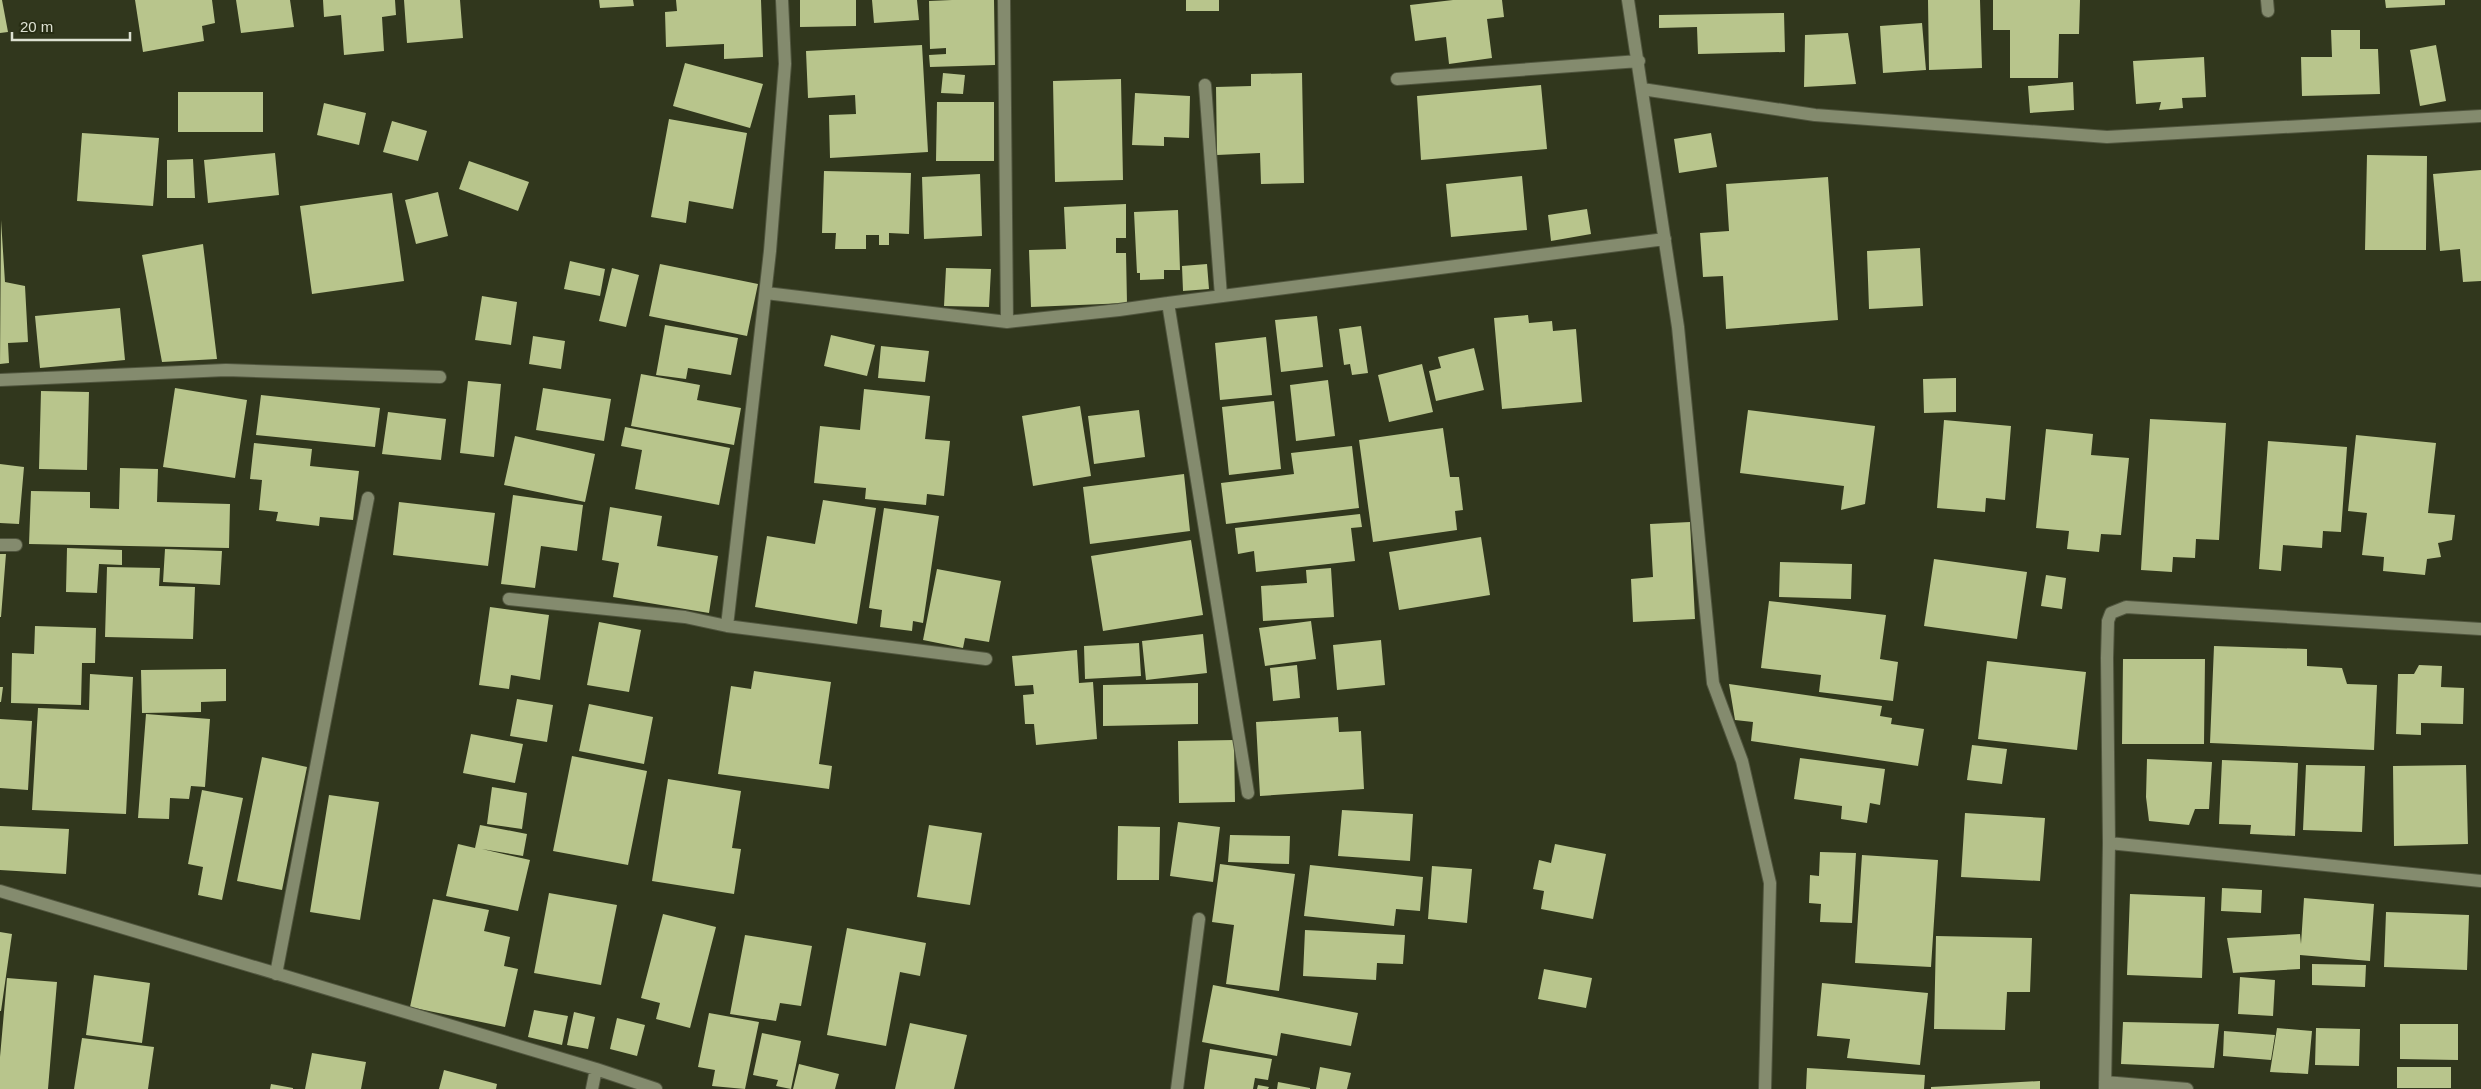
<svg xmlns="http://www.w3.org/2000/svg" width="2481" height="1089" font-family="Helvetica,sans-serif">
<rect width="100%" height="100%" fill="#31371d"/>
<path fill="#b8c58c" d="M0,0H2L8,32L0,33Z
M135,0H212L215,23L202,26L204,41L143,52Z
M236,0H290L294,27L241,33Z
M323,0H395L396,15L382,17L384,51L344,55L341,15L324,17Z
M404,0H460L463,38L407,43Z
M599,0H633L634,6L600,8Z
M676,0H761L763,57L724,59V44L666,47L665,12L677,11Z
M800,0H856V26L800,27Z
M872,0H917L919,20L874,23Z
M952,0H994L995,65L930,67L929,55L946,54V48L930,49L929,1Z
M1186,0H1219V11H1186Z
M1453,0H1502L1504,17L1487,19L1492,58L1449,64L1446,37L1415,41L1410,5Z
M1928,0H1980L1982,68L1929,70Z
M1993,0H2080L2079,34H2059L2058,78H2010V30H1993Z
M2385,0H2445V5L2386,8Z
M1784,13L1785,52L1698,54L1697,27L1659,28V15Z
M1922,23L1926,70L1883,73L1880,26Z
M2331,30H2360V49H2378L2380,94L2302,96L2301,57H2332Z
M1848,33L1856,84L1804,87L1805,35Z
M922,45L928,152L830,158L829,115L856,114L855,95L808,98L806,51Z
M2436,45L2446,101L2420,106L2410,50Z
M2204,57L2206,97L2182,98L2183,108L2159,110L2161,102L2136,104L2133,61Z
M685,63L763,84L750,128L673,106Z
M943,73L965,75L963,94L941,93Z
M1302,73L1304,183L1261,184L1260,153L1217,155L1216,87L1251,86V74Z
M1121,79L1123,180L1055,182L1053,81Z
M2073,82L2074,110L2030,113L2028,86Z
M1541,85L1547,149L1421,160L1417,96Z
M178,92H263V132H178Z
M1135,93L1190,96L1189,138L1164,137V146L1132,145Z
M937,102H994V161H936Z
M324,103L366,113L359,145L317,135Z
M669,119L747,133L733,209L689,201L686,223L651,217Z
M392,121L427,131L418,161L383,152Z
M82,133L159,138L153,206L77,201Z
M1711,133L1717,167L1679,173L1674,139Z
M275,153L279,195L208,203L204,160Z
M2367,155L2427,156L2426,250H2365Z
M193,159L195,198H167V160Z
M469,161L529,182L518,211L459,189Z
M2481,170V281L2463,282L2460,249L2440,251L2433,174Z
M824,171L911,173L909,234L889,233V245H879V235H866V249H835L836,233H822Z
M980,174L982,236L924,239L922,177Z
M1522,176L1527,230L1451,237L1446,184Z
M1828,177L1838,320L1726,329L1723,276L1703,277L1700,233L1729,231L1726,184Z
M438,192L448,236L416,244L405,200Z
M392,193L404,281L312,294L300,206Z
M1126,204V238H1116V253H1126L1127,303L1031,307L1029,250L1066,249L1064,207Z
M1587,209L1591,234L1551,241L1548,215Z
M1178,210L1180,270H1164V279L1140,280V273H1137L1134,212Z
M1,220L5,282L25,286L28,342L8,343L9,363L0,364Z
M203,244L217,359L162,362L142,255Z
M1920,248L1923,306L1869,309L1867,251Z
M570,261L605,269L600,296L564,289Z
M660,264L758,284L747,336L649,316Z
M1207,264L1209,289L1183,291L1182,266Z
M612,268L639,275L626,327L599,321Z
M946,268L991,269L989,307L944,306Z
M482,296L517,302L511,345L475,340Z
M120,308L125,360L40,368L35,316Z
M1528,315L1529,323L1552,321L1553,331L1576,329L1582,402L1502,409L1494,318Z
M1317,316L1323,367L1281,372L1275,320Z
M665,325L738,338L731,375L688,368L686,379L656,375Z
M1361,326L1368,373L1352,375L1350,364L1344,365L1339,329Z
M831,335L875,345L867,376L824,366Z
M533,336L565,341L561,369L529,364Z
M1266,337L1272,395L1220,400L1215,343Z
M881,346L929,351L925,382L878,378Z
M1474,348L1484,390L1436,401L1429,371L1441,368L1438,357Z
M1422,364L1433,412L1389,422L1378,375Z
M641,374L700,385L697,400L741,408L734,445L631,426Z
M1956,378V412L1924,413L1923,379Z
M1328,380L1335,436L1296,441L1290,385Z
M468,381L501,384L494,457L460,453Z
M175,388L247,400L235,478L163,467Z
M543,388L611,399L604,441L536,430Z
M864,389L930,396L925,439L950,441L944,496L927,494L926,505L865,499L866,488L814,483L820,426L860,430Z
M41,391L89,392L87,470L39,469Z
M261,395L380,408L375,447L256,435Z
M1274,401L1281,469L1229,475L1222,407Z
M1080,406L1091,476L1033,486L1022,416Z
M1139,410L1145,457L1094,464L1088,416Z
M1748,410L1875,426L1865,504L1841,510L1844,486L1740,473Z
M388,412L446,419L441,460L382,454Z
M2150,419L2226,423L2219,540L2196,539L2195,558L2173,557L2172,572L2141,570Z
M1944,420L2011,426L2005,500L1986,498L1985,512L1937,508Z
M625,427L730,448L719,505L635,489L642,450L621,446Z
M1443,428L1450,477H1459L1463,510L1455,511L1457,530L1373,542L1359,440Z
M2046,429L2093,434L2091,455L2129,458L2121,535L2101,534L2099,552L2067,549L2069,531L2036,528Z
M2356,435L2436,443L2428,513L2455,515L2452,540L2438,543L2441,557L2427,559L2425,575L2383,571L2384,557L2362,555L2367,513L2348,511Z
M515,436L595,454L585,502L504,485Z
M2268,441L2347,447L2341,532L2323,531L2322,548L2283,545L2281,571L2259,569Z
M254,443L312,449L310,466L359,471L353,520L320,517L319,526L276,521L278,512L259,510L262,480L250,479Z
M1352,446L1359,508L1226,524L1221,483L1294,474L1291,453Z
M0,464L24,467L19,524L0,523Z
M120,468L158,469L157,502L230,504L229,548L29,544L31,491L90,492V508L119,509Z
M1184,474L1190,531L1090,544L1083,487Z
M513,495L583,505L577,551L541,546L535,588L501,584Z
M823,500L876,508L857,624L755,607L767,536L815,544Z
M399,502L495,513L488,566L393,555Z
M610,507L662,516L657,546L718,556L709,613L613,597L619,563L602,560Z
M884,508L939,516L923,623L913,621L912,631L880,627L882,610L869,608Z
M1360,514L1362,527L1351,528L1355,561L1256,572L1254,551L1238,554L1235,528Z
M1690,522L1695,619L1633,622L1631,579L1653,577L1650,524Z
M1481,537L1490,595L1399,610L1389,552Z
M1191,540L1203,615L1103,631L1091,556Z
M67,548L122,550V565L99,564L97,593L66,592Z
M165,549L222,551L220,585L163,582Z
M0,554H6L1,617H0Z
M1934,559L2027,572L2017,639L1924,626Z
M1780,562L1852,564L1851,599L1779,597Z
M107,567L160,568L159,586L195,587L193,639L105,637Z
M1331,568L1334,617L1263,621L1261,586L1307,583L1306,570Z
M937,569L1001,581L989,642L965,638L963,648L923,640Z
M2046,575L2066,578L2062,609L2041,606Z
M1769,601L1886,615L1880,659L1898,662L1893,701L1819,692L1821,675L1761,668Z
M490,607L549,615L540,680L511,675L509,689L479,685Z
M1311,621L1316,659L1265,666L1259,628Z
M599,622L641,630L629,692L587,685Z
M35,626L96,628L95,663H82L81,705L11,703L12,653L34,654Z
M1203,634L1207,673L1146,680L1142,641Z
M1381,640L1385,685L1337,690L1333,645Z
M1139,643L1141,676L1085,679L1084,646Z
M2214,646L2307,649V666L2342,668L2347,684L2377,685L2374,750L2210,743Z
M1077,650L1079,683L1093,682L1097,739L1036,745L1034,724H1025L1023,695L1034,694L1033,685L1015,686L1012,656Z
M2123,659H2205L2204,744H2122Z
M1987,661L2086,672L2077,750L1978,739Z
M1297,665L1300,698L1273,701L1270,668Z
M2419,665L2442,666L2441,687L2464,688L2463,724L2421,723V735L2396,734L2398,674H2414Z
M226,669V701L201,702V712L142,713L141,670Z
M754,671L831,682L819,764L832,766L829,789L718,774L731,686L751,689Z
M90,674L133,677L126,814L32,810L38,708L89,710Z
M1198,683V724L1103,726V685Z
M1729,684L1882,706L1880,716L1892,718L1891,724L1924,729L1918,766L1751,741L1753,722L1735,720Z
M0,687H3L1,702H0Z
M517,699L553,705L547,742L510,736Z
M589,704L653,717L644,764L579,751Z
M146,714L210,719L205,787L191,786L189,799L170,798L169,819L138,818Z
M1338,717L1339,732L1361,731L1364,789L1260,796L1256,722Z
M0,719L32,721L28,790L0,788Z
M471,734L523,744L515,783L463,773Z
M1234,740L1235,802L1179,803L1178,741Z
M1972,745L2007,749L2002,784L1967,780Z
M572,756L647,771L628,865L553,851Z
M262,757L307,767L282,890L237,881Z
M1800,758L1885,769L1880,805L1870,803L1867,823L1841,819L1842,806L1794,799Z
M2147,759L2212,762L2209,809H2195L2189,825L2149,821L2146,797Z
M2222,760L2298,763L2295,836L2250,834L2251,825L2219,824Z
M2306,765L2365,766L2362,832L2303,830Z
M2466,765L2468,844L2394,846L2393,766Z
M668,779L741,791L732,848L741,849L734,894L652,881Z
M492,787L527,793L522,829L487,824Z
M202,790L243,798L222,900L198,895L203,867L188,864Z
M329,795L379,802L360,920L310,912Z
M1342,810L1413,814L1410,861L1338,856Z
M1965,813L2045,818L2040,881L1961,877Z
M1178,822L1220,827L1213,882L1170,876Z
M480,825L527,834L523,856L482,849L530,860L518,911L446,896L458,844L475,848Z
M929,825L982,833L970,905L917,897Z
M0,826L69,829L66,874L0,870Z
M1118,826L1160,827L1159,880H1117Z
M1230,835L1290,836L1289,864L1228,862Z
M1555,844L1606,854L1593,919L1541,909L1544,891L1533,889L1539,860L1551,863Z
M1820,852L1856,853L1852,923L1820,922L1821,904L1809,903L1810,875L1819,876Z
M1862,855L1938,860L1931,967L1855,963Z
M1220,864L1295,874L1279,991L1226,984L1234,925L1212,922Z
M1310,865L1423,877L1420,911L1396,909L1394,926L1304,916Z
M1432,866L1472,869L1467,923L1428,919Z
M2222,888L2262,890L2261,913L2221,911Z
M549,893L617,905L601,985L534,973Z
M2130,894L2205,897L2202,978L2127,975Z
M2304,898L2374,904L2370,961L2300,955V969L2233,973L2227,938L2300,934L2301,944Z
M433,899L489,910L484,931L510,937L504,966L518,969L505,1027L410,1007Z
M2386,912L2469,915L2467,970L2384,967Z
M663,914L716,927L690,1028L656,1019L660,1003L641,998Z
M847,928L926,943L920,976L900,972L886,1046L827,1035Z
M1305,930L1405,935L1403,964L1377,963L1376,980L1303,976Z
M0,932L12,934L1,1011H0Z
M745,935L812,946L801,1006L780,1003L776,1021L730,1014Z
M1936,936L2032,938L2030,992H2007L2005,1030L1934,1029Z
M2312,964L2366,965L2365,987L2312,985Z
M1544,969L1592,978L1586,1008L1538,999Z
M94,975L150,983L142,1043L86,1035Z
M2240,977L2275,980L2273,1016L2238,1014Z
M7,978L57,982L48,1089H0V1057Z
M1822,983L1928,993L1920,1065L1847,1058L1850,1039L1817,1036Z
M1213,985L1358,1013L1351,1046L1281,1033L1277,1056L1202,1042Z
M534,1010L568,1016L562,1045L528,1037Z
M574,1012L595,1017L588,1049L567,1045Z
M709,1013L759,1022L745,1089L712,1086L715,1070L698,1067Z
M617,1018L645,1025L637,1056L610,1049Z
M2123,1022L2219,1024L2214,1068L2121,1064Z
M910,1023L967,1035L954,1089H895Z
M2400,1024H2458V1060L2400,1059Z
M2277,1028L2312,1031L2308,1074L2270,1072Z
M2316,1028L2360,1029L2359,1066L2315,1065Z
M2224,1031L2275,1035L2271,1060L2223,1056Z
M762,1033L801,1041L791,1089L776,1086L778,1080L753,1075Z
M82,1038L154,1047L148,1089H74Z
M1210,1049L1272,1059L1268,1080L1255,1078L1253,1089H1204Z
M312,1053L366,1062L361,1089H305Z
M799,1064L839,1074L835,1089H793Z
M1320,1067L1351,1073L1347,1089H1316Z
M2397,1067H2451V1088H2397Z
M1807,1068L1925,1075L1924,1089H1806Z
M444,1070L497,1084L496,1089H439Z
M2040,1081V1089H1931V1087Z
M1278,1082L1310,1088V1089H1277Z
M271,1084L293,1088V1089H270Z
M1258,1085L1269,1087L1268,1089H1257Z"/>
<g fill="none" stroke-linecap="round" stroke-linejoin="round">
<g stroke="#50553e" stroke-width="14">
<path id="street" d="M1004,0L1007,322
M1628,0L1678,327L1713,683L1742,761L1770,883L1765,1089
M2267,0L2268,11
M1397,79L1639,61
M1205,85L1221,296
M1642,89L1815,115L2107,137L2481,116
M766,293L1007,322L1119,310L1168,303
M0,380L226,370L440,377
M0,545H16
M509,599L685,617L727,626L986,659
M727,626L770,251L785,64L782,0
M1248,793L1168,303L1665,239
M2109,843L2481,881
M0,891L596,1069L656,1089
M276,974L368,498
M2105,1082L2187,1089
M592,1089L596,1069
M1177,1089L1199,919
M2105,1089L2109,843L2107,658L2108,621L2111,613L2126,607L2481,629"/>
</g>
<use href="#street" stroke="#848b6e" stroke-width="12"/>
</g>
<path d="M12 32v8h118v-8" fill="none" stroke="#dde1d2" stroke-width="2.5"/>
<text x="20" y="32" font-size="15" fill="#dde1d2" stroke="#272d13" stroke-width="4" paint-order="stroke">20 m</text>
</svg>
